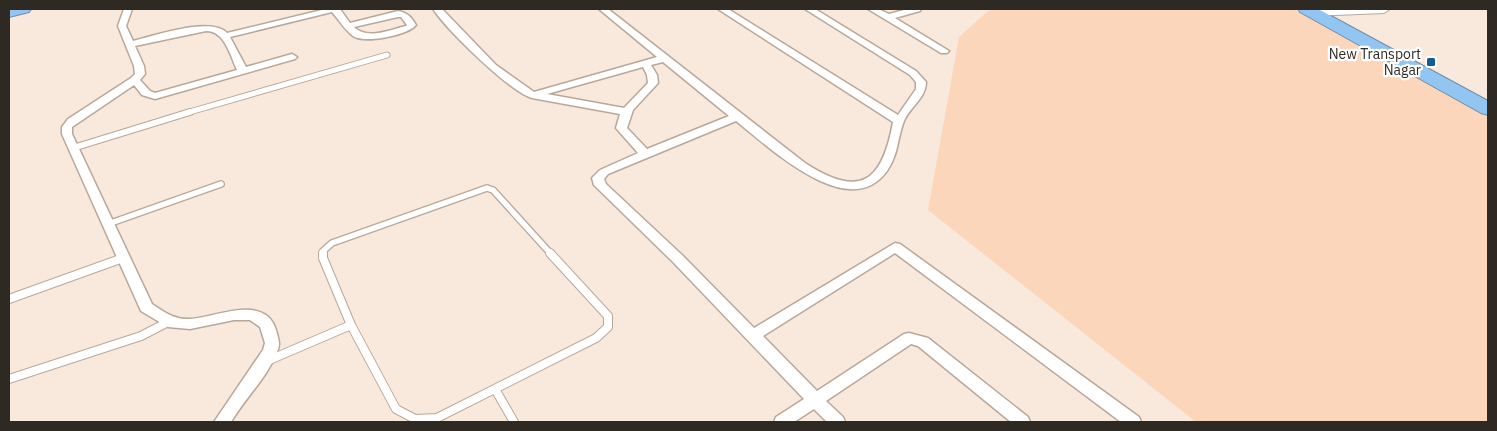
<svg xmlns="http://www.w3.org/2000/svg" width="1497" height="431" font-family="'IBM Plex Sans',sans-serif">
<rect width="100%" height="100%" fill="#f9e9dc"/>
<path fill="#fcd6ba" d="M998,9H1293L1488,117V422H1196L928,210L959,37L988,11Z"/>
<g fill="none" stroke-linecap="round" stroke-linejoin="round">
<g stroke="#b8a89c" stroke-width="7">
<path id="lane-far2" d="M186,113L387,55"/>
</g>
<g stroke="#b8a89c" stroke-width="8">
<path id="lane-far1" d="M73,148L190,112
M108,224L221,184
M323,254V251L332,243L487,188L493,190L551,254"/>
</g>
<g stroke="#b8a89c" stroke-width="10">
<path id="lane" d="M323,253V258L351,325L396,409L415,419L437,418L596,338L608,327V316L550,253
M9,299L123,258
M267,361L351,325
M9,379L141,336L168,322
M495,389L514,422"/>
</g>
<g stroke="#b8a89c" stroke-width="3">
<path id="street" d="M124,9H132L126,26L133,41C154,36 211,16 227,33L326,9H340L350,23L398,11C408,13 411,17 416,25C408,35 365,44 353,36C345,30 339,20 332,12L230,37L246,67L292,54L297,57L295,59L155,99L142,95L134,85L72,127V134L152,304C164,312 174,320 190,319C215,318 265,293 276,330C278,338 281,344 277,352C267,378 245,398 231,422H214L263,350L265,343L260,327L250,320H234L190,329L168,327L141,311L62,134V127L68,119L131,78L135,74L134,66L118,26ZM398,17H401L407,25L406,26C389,30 368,40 354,27ZM206,31C225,31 230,55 237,70L155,93L150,91L140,80L145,74L144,66L135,46Z
M433,9H442L496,65L534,92L657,57L599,9H608L805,163C859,198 882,184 893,122L718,9H728L898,115L916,89V82L910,75L805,9H815L916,71L926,82C926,98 910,107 904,121C897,139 899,153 887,171C849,224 769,147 736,121L608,174L604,179L606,184L682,255L754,328L895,243L900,244L1139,417L1141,422H1121L895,253L763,336L817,391L904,334L909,333L928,338L1028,417L1030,422H1011L918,346L911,344L826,401L843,417L845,422H827L814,409L794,422H774L776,417L804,399L672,261L594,185L592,178L600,170L638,153L616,128L620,114L532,98C510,92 446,29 433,9ZM663,62L729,116L647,149L627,128L633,110L658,83L657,75L651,65ZM643,67L647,75L648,83L624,108L547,94Z
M868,9H878L889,14L908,9H921L920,11L895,18L949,51L947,53H941Z"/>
</g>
<g stroke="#b8a89c" stroke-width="2">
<path id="secondary" d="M1307,9H1390L1384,13L1311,16L1305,12Z"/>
</g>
<g stroke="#6f8ea9" stroke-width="2">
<path id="highway" d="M9,9H31L29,12L9,17Z
M1298,9H1318L1488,101V115L1481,113L1300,12Z"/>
</g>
<use href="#lane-far2" stroke="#fff" stroke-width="5"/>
<use href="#lane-far1" stroke="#fff" stroke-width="5.5"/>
<use href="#lane" stroke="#fff" stroke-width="8"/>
<use href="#street" fill="#fff" fill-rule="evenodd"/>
<use href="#secondary" fill="#fff" fill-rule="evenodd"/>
<use href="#highway" fill="#92c5f1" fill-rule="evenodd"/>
</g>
<rect fill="#125c90" stroke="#fff" stroke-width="2" x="1426" y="57" width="10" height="10" rx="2.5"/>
<g text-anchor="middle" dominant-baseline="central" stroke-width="4.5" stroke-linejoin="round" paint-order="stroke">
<g font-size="14" fill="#2f2924" stroke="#fff" text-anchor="end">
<text x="1421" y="54">New Transport<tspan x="1421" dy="16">Nagar</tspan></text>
</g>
</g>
<rect width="1497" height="431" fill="none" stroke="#2f2924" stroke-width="20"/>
</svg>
